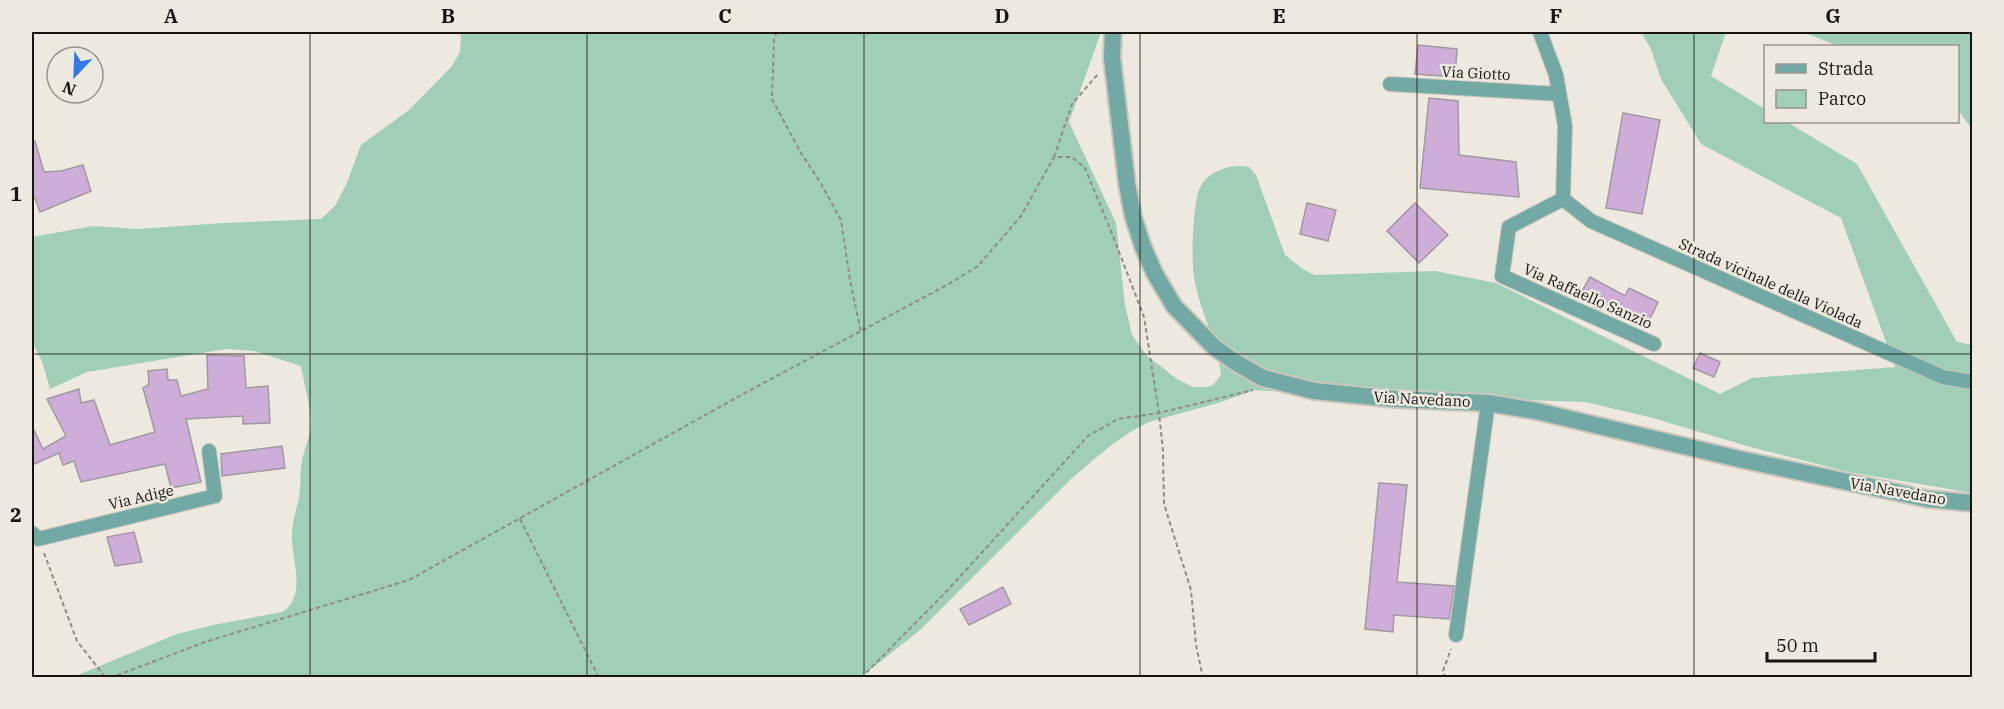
<svg xmlns="http://www.w3.org/2000/svg" width="2004" height="709" font-family="'IBM Plex Serif',serif">
<rect width="100%" height="100%" fill="#ede9de"/>
<path fill="#a1ceb7" d="M461,32H1101L1069,122L1116,223L1125,305L1132,335L1146,355L1177,379L1193,387H1208L1214,384L1221,375C1218,341 1199,311 1194,277C1191,259 1193,207 1199,190C1206,171 1232,163 1249,167L1256,175L1285,255L1304,270L1315,275L1435,271L1496,283L1720,394L1752,378L1895,367L1841,218L1701,144L1661,79L1651,49L1641,32H1726L1711,76L1765,109L1766,122H1787L1857,164L1957,342L1972,345V493L1849,472L1754,448L1649,417L1585,402L1525,400H1390L1255,390L1218,403L1149,422L1132,431L1110,446L1072,478L920,630L861,677H73L177,634L213,625L282,612C308,597 291,559 292,535C292,519 299,505 300,489C301,480 300,470 302,461C304,449 310,438 311,425C311,407 304,384 301,366L254,351L226,349L87,372L50,389L42,361L32,342V237L93,226L137,229L224,223L321,219L335,206L346,185L361,145L409,110L452,66L460,52Z
M1803,32H1972V129L1958,110V46H1838Z"/>
<path fill="#ceaed8" stroke="#9f99a1" stroke-width="1.5" d="M1418,45L1457,49L1455,77L1415,74Z
M1429,98L1458,101L1459,155L1516,162L1519,197L1420,188Z
M1623,113L1660,120L1642,214L1606,208Z
M32,141H35L44,172L61,171L83,165L91,191L40,212L35,198L32,200Z
M1307,203L1336,210L1328,241L1300,234Z
M1415,203L1448,235L1419,263L1387,231Z
M1590,277L1625,296L1629,288L1658,302L1645,329L1602,306L1600,310L1578,298Z
M1700,353L1720,362L1714,377L1693,368Z
M207,355L244,356L246,388L268,386L270,423L243,424V416L186,419L201,482L171,488L165,464L81,482L74,461L63,465L59,453L32,465V426L43,449L66,436L47,399L79,389L81,403L94,400L110,445L155,432L143,388L149,384L148,371L167,369L168,380H177L181,396L208,389Z
M282,446L285,468L222,476L221,454Z
M1379,483L1407,485L1397,582L1454,586L1449,619L1394,615L1393,632L1365,629Z
M134,532L142,562L115,566L107,537Z
M1003,587L1011,604L969,625L960,609Z"/>
<g fill="none" stroke-linecap="round" stroke-linejoin="round">
<g stroke="#cbc7bd" stroke-width="16">
<path id="minor" d="M1540,32L1556,75L1565,126L1563,199L1509,227L1502,276L1654,344
M1390,84L1559,94
M1563,199L1591,221L1943,377L1972,382
M32,533L38,539L215,496L209,451
M1456,635L1488,403"/>
</g>
<g stroke="#cbc7bd" stroke-width="20">
<path id="tertiary" d="M1113,32L1112,58L1127,184L1133,216L1143,247L1155,274L1174,306L1214,347L1235,362L1263,378L1314,391L1395,399L1488,403L1536,411L1739,459L1928,499L1972,503"/>
</g>
<path stroke="#8f8c84" stroke-width="2" stroke-dasharray="4.5 3" stroke-linecap="butt" d="M777,32L774,39L772,99L801,153L820,182L841,220L850,280L861,332
M1054,157L1072,104L1098,74
M520,519L599,678
M44,553L77,641L106,678
M110,678L205,642L409,580L743,394L949,284L978,266L1021,216L1054,157H1072L1085,168L1113,236L1144,317L1159,413L1163,451L1164,504L1191,590L1196,645L1203,678
M861,678L945,593L1088,436L1118,419L1159,413L1253,390
M1446,678L1443,671L1451,649"/>
<use href="#minor" stroke="#72a9a4" stroke-width="14"/>
<use href="#tertiary" stroke="#72a9a4" stroke-width="16"/>
</g>
<path fill="none" stroke="#161511" stroke-width="1.5" stroke-opacity="0.55" d="M310,32V678M587,32V678M864,32V678M1140,32V678M1417,32V678M1694,32V678M32,354H1972"/>
<g text-anchor="middle" dominant-baseline="central" stroke-width="5" stroke-linejoin="round" paint-order="stroke">
<g font-size="15" fill="#161511" stroke="#ede9de">
<text transform="translate(1476 73) rotate(3)">Via Giotto</text>
<text transform="translate(1771 283) rotate(24)">Strada vicinale della Violada</text>
<text transform="translate(1588 296) rotate(24)">Via Raffaello Sanzio</text>
<text transform="translate(1422 399) rotate(3)">Via Navedano</text>
<text transform="translate(1898 491) rotate(10)">Via Navedano</text>
<text transform="translate(141 497) rotate(-13)">Via Adige</text>
</g>
</g>
<rect width="2004" height="709" fill="none" stroke="#ede9de" stroke-width="66"/>
<rect x="1764" y="45" width="195" height="78" fill="#ede9de" stroke="#97948c" stroke-width="1.5"/>
<rect x="1776" y="64" width="30" height="9" fill="#72a9a4" stroke="#97948c" stroke-width="1.5"/>
<text x="1818" y="75" font-size="18" fill="#161511">Strada</text>
<rect x="1776" y="90" width="30" height="18" fill="#a1ceb7" stroke="#97948c" stroke-width="1.5"/>
<text x="1818" y="105" font-size="18" fill="#161511">Parco</text>
<g transform="translate(75 75) rotate(203)"><circle r="28" fill="#ede9de" stroke="#97948c" stroke-width="1.5"/>
<path d="M0-4.5L10 22L0 15L-10 22Z" fill="#327ae7"/>
<text y="-9" font-size="16" font-weight="bold" text-anchor="middle" fill="#161511">N</text>
</g>
<path d="M1767 652v9h108v-9" fill="none" stroke="#161511" stroke-width="3"/>
<text x="1776" y="652" font-size="18" fill="#161511" stroke="#ede9de" stroke-width="4.5" paint-order="stroke">50 m</text>
<rect x="33" y="33" width="1938" height="643" fill="none" stroke="#161511" stroke-width="2"/>
<g font-size="20" text-anchor="middle" font-weight="bold" fill="#161511">
<text x="171" y="23">A</text>
<text x="448" y="23">B</text>
<text x="725" y="23">C</text>
<text x="1002" y="23">D</text>
<text x="1279" y="23">E</text>
<text x="1556" y="23">F</text>
<text x="1833" y="23">G</text>
<text x="16" y="201">1</text>
<text x="16" y="522">2</text>
</g>
</svg>
